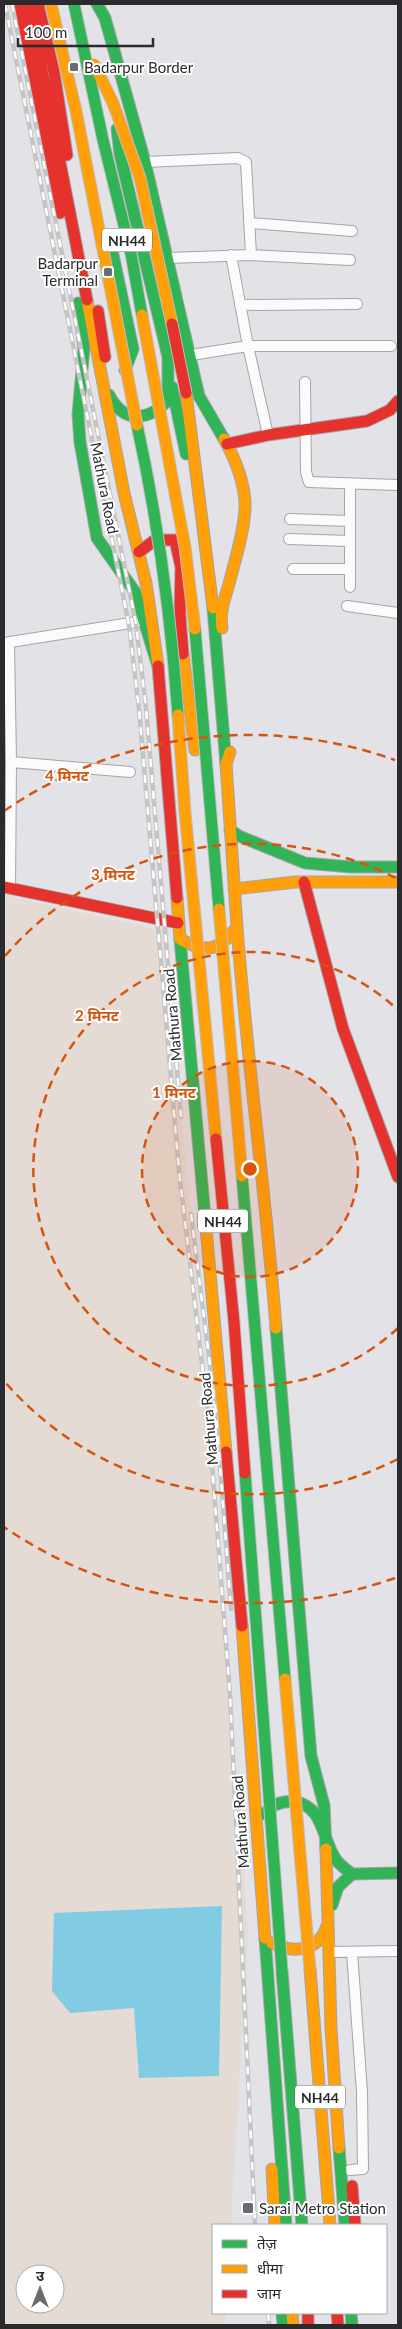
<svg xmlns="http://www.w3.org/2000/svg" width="402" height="2329" font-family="Lato,'Noto Sans Devanagari',sans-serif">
<rect width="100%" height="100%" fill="#e2e2e7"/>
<path fill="#e4dbd4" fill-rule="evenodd" d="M4,895L165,931L214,1478L248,1929L231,2225H213V2313H226L224,2325H4ZM25,2274H55V2304H25Z"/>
<path fill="#81cce2" d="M222,1906L219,2076L139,2078L134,2008L70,2013L52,1991L54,1913Z"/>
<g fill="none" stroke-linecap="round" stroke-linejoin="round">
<g stroke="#a5a5a8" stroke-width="12">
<path id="street" d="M145,162L238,158L246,162L251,255
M250,223L352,231
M231,255L248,346L268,435
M169,258L251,255L350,260
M240,305L357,304
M191,355L248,346H391
M305,382L306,472L309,482L398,485
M290,519L350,521
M289,539L350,541
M293,569H350
M350,587V485
M347,606L398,613
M4,643L143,621
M9,643L11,762L10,889
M11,762L130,772
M330,1952L398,1951
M350,2170L363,2169L362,2092L352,1952"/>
</g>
<g stroke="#a5a5a8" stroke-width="13">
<path id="fast" d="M97,4L105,18L145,162L199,396L224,439
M109,236L133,349L125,370
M78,303L84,348L78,414L80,442L97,538L135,592L158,666
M172,387L186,454
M109,395C123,423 148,422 168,400V357L120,154L117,129
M213,608L226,764
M230,830L239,836L305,863L351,867H398
M180,939L206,1228
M276,1328L311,1756L324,1805L326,1849
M264,1814C272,1805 283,1800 295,1802C323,1806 322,1838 335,1858C339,1865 346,1869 352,1874L398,1873
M332,1905L338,1887L352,1874
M265,1938L286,2225
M282,1971L302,2225
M339,2148L345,2225
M282,2313L283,2325
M351,2313L352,2325"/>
</g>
<g stroke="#a5a5a8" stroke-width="13">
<path id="slow" d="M87,300L124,493L146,583L158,665
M186,393L213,608
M222,628C219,611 226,596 230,580C236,557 244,532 245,508C246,486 235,458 224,439
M183,654L195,750
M234,889L295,882H398
M177,898L180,939C206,954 219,951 237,927L226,764L230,752
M237,927C247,1061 266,1194 276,1328
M206,1228L226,1452
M242,1626L265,1938
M326,1849L331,2028L339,2148
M272,1943C294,1954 319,1951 327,1926
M310,1969L330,2225
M272,2169L275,2225
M292,2313L293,2325"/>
</g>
<g stroke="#a5a5a8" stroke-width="13">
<path id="jam" d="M19,4L60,213
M29,4L87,300
M38,4L54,72L67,155
M98,311L105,357
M227,444L268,435L367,421L390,410L398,401
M139,552L155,540H175L181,567L180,616L183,654
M158,666L177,898
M304,882L343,1029L398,1177
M4,887L178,923
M226,1452L242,1626
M352,2186L355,2225
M308,2313V2325
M337,2313L338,2325"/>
</g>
<use href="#street" stroke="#fbfbfb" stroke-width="10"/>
<use href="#fast" stroke="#30b455" stroke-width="11"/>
<use href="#slow" stroke="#ff9f0a" stroke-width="11"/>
<use href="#jam" stroke="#e5322d" stroke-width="11"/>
<g stroke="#c4c4c5" stroke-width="4.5">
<path id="rail" d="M5,4L129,625L139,709L179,1171L208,1414L230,1695L255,2225
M12,4L136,624L146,708L181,1117
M191,1214L216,1413L231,1609
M268,2313L269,2325"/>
</g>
<use href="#rail" stroke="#fff" stroke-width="2.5" stroke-dasharray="8" stroke-linecap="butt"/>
<g stroke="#bebec1" stroke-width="13" stroke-linecap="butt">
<path id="fast-bridge" d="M74,4L103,140L131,254L142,315
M137,425C158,521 171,618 178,715
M195,629L219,909
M242,1176L285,1679
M245,1473L282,1971"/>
</g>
<g stroke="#bebec1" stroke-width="13" stroke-linecap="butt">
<path id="slow-bridge" d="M51,4L76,111L137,425
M94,64L113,103L140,178L172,324
M142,315L185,547L195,629
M178,715L185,812L216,1139
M219,909L242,1176
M285,1679L310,1969"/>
</g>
<g stroke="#bebec1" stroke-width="13" stroke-linecap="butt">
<path id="jam-bridge" d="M172,324L186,393
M216,1139L234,1322L245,1473"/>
</g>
<use href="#fast-bridge" stroke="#30b455" stroke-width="11"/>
<use href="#slow-bridge" stroke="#ff9f0a" stroke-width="11"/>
<use href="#jam-bridge" stroke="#e5322d" stroke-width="11"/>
</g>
<circle cx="250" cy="1169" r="108" fill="#d5540f" fill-opacity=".12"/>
<g fill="none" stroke="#d5540f" stroke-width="2.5" stroke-dasharray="9 6">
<circle cx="250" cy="1169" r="108"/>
<path d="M398 1328A217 217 0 1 1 398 1010"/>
<path d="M398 1459A325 325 0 0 1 5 1382M5 956A325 325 0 0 1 398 879"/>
<path d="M395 1578A434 434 0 0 1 4 1527M4 811A434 434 0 0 1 395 760"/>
</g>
<g fill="#6a6b6f" stroke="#fff" stroke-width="2">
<rect x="69" y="62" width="10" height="10" rx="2.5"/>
<rect x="103" y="267" width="10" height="10" rx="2.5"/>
<rect x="242" y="2202" width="12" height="12" rx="2.5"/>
</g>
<g text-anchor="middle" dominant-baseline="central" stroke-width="4" stroke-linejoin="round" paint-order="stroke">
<g fill="#fff" stroke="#6a6b6d" stroke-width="1">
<rect x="102" y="228.5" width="50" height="23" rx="4"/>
<rect x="198" y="1209.5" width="50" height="23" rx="4"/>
<rect x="295" y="2085.5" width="50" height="23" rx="4"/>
</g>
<g font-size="14" font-weight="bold" fill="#2a2b2e">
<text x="127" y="240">NH44</text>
<text x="223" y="1221">NH44</text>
<text x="320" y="2097">NH44</text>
</g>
<g font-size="15" fill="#2a2b2e" stroke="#fff" text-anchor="start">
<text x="84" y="67">Badarpur Border</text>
<text x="98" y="263" text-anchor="end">Badarpur<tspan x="98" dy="17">Terminal</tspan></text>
<text x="259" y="2208">Sarai Metro Station</text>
</g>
<g font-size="15" fill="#2a2b2e" stroke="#fff">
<text transform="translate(105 488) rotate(79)">Mathura Road</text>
<text transform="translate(172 1015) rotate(-95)">Mathura Road</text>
<text transform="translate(208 1419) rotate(-95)">Mathura Road</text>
<text transform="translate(240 1822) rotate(-94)">Mathura Road</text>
</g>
</g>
<circle cx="250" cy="1169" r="8" fill="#d5540f" stroke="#fff" stroke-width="2.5"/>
<g font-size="15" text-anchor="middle" font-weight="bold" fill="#d5540f" stroke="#fff" stroke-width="4" stroke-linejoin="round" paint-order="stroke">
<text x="67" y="781">4 मिनट</text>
<text x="113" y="880">3 मिनट</text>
<text x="97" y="1021">2 मिनट</text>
<text x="174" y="1098">1 मिनट</text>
</g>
<rect width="402" height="2329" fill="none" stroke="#2a2b2e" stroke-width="10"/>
<rect x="212" y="2224" width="175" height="90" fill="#ffffff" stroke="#aaaaab"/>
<rect x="222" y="2240" width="25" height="8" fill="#30b455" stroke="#aaaaab"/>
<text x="257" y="2249" font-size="15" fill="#2a2b2e">तेज़</text>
<rect x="222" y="2265" width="25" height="8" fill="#ff9f0a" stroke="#aaaaab"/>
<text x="257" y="2274" font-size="15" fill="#2a2b2e">धीमा</text>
<rect x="222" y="2290" width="25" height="8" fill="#e5322d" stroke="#aaaaab"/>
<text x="257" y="2299" font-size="15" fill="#2a2b2e">जाम</text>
<g transform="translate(40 2289)"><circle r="24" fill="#ffffff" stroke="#aaaaab"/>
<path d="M0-4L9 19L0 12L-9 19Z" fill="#6a6b6f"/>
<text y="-8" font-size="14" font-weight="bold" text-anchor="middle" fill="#2a2b2e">उ</text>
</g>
<path d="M18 38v8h135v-8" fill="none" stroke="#2a2b2e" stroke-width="2.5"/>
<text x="25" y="38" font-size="15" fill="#2a2b2e" stroke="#ffffff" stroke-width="4" paint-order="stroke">100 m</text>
</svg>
